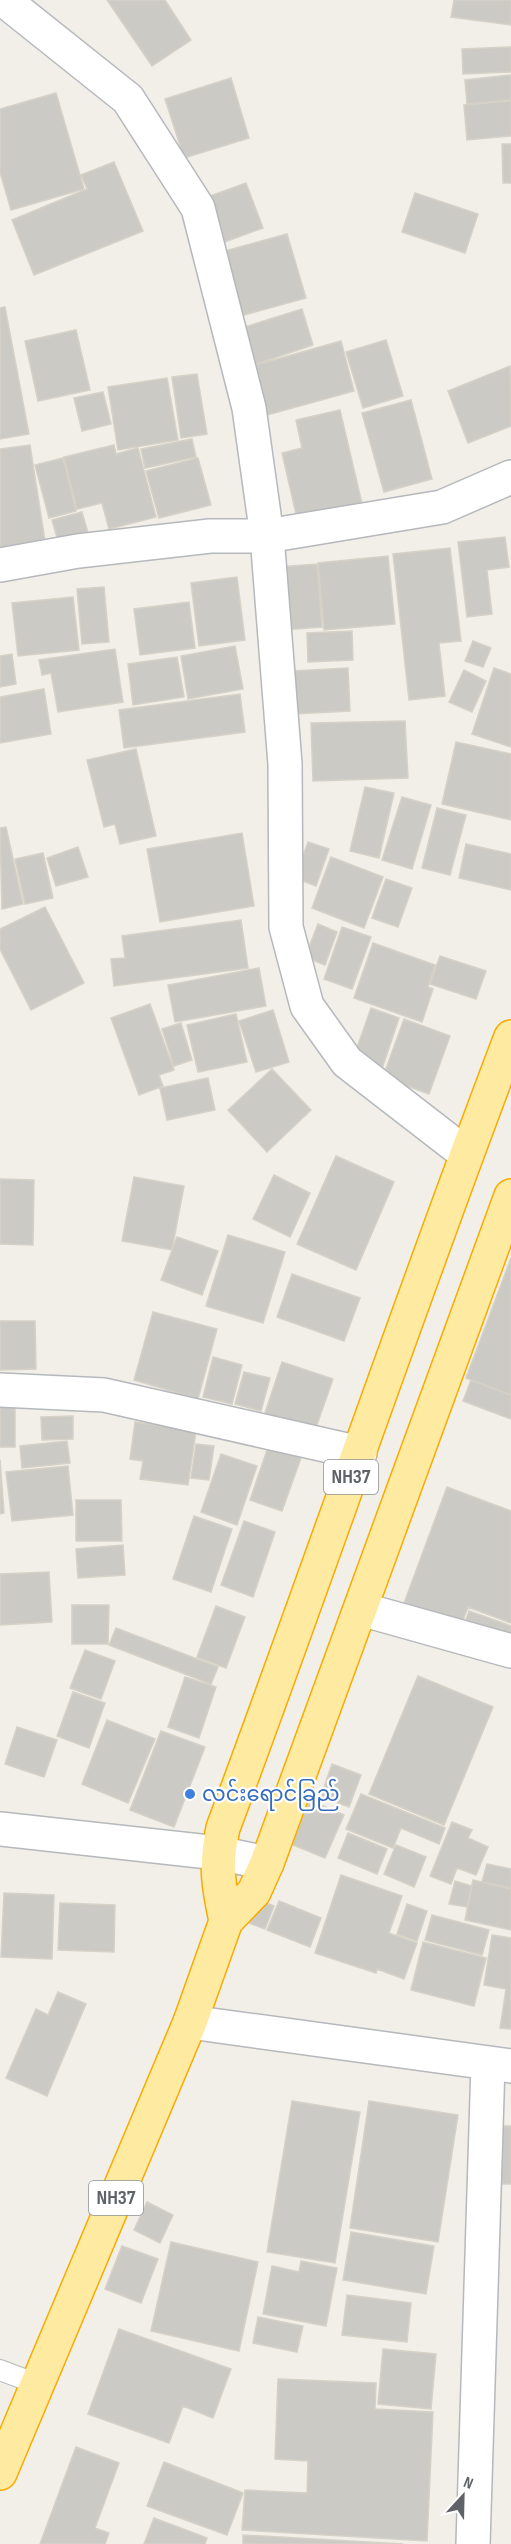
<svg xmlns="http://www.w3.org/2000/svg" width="511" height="2544" font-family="'Sofia Sans Condensed','Noto Sans Myanmar',sans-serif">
<rect width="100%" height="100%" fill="#f1efe8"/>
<path fill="#cccac5" stroke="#d6d1c6" stroke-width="1.5" d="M107,0H165L191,40L152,66Z
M454,0H511V25L451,17Z
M511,47V72L463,74L462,49Z
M511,75V100L467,104L465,80Z
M231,78L249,138L184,158L165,99Z
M56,93L84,189L11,210L0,172V109Z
M511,101V136L467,140L464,105Z
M502,144H511V183H503Z
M114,162L143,231L34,275L12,220L87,189L81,175Z
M246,183L263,228L219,244L202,199Z
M415,193L478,214L465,253L402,232Z
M287,234L306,298L240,316L221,252Z
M5,307L29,434L0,439V308Z
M302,309L313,345L256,364L245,327Z
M76,330L90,390L38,401L25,341Z
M386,340L403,396L363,408L346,352Z
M341,341L354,391L256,418L242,369Z
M510,366L511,426L468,443L448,391Z
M197,374L207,434L181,438L172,377Z
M167,378L178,440L118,450L108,387Z
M103,392L111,424L82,431L74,398Z
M411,400L432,479L384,492L362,413Z
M340,410L364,512L299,527L282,453L302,448L296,420Z
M192,439L196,457L145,468L141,449Z
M30,445L45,541L0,548V449Z
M114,445L116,454L138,448L156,517L109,529L102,503L77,509L64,457Z
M63,458L76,511L49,518L35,465Z
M198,458L211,505L159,518L146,471Z
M82,512L88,533L58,541L52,520Z
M505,537L509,567L487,570L492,614L467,617L458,542Z
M450,548L461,641L439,643L445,696L409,700L393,554Z
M388,556L395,624L324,630L318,563Z
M317,564L322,627L282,630L277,567Z
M237,577L245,640L199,646L191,583Z
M104,587L109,642L82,644L77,589Z
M73,597L79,650L18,656L12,603Z
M189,602L195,648L140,655L134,609Z
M352,631L353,660L308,662L307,633Z
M473,641L491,648L483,667L465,661Z
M235,646L243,689L188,699L181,656Z
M115,649L123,702L58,712L51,673L42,675L39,660Z
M12,654L16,684L0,687V656Z
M177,657L184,697L133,705L128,664Z
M348,668L350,711L294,714L292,671Z
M494,668L511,674V747L472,734Z
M464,670L486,681L472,712L449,702Z
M44,689L51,734L0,743V697Z
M240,694L245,732L124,748L119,710Z
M405,721L408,778L313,781L311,723Z
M456,742L511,754V820L442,804Z
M136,749L156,836L120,844L115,824L104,827L87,760Z
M365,787L394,793L379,858L350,851Z
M402,797L431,805L412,869L382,860Z
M437,808L466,815L450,875L422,868Z
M6,827L23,904L2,909L0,828Z
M242,833L254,906L160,922L147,849Z
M308,842L329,849L316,886L295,878Z
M466,844L511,854V890L459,878Z
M78,847L88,877L56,886L47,858Z
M43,853L53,898L25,904L15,859Z
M331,857L383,877L364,928L312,908Z
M386,879L412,888L398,927L372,918Z
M45,907L84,983L31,1010L0,949V929Z
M241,920L248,968L114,986L111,959L125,958L122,936Z
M318,924L337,932L325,965L305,957Z
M342,927L371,937L352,989L324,979Z
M373,943L435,965L428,987L433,989L422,1022L354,998Z
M440,956L486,971L476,999L430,984Z
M259,968L266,1006L175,1022L168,985Z
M150,1004L174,1070L159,1075L163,1086L139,1095L111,1018Z
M371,1008L399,1018L382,1069L353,1059Z
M273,1010L289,1062L256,1072L239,1021Z
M236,1014L247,1062L198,1072L187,1025Z
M404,1019L450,1036L429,1094L383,1077Z
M181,1023L192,1060L174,1066L162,1029Z
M272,1069L311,1110L267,1152L228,1110Z
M208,1078L215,1110L167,1120L160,1088Z
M336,1156L394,1182L356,1270L297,1244Z
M274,1175L310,1193L290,1237L253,1219Z
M134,1177L184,1186L172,1250L122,1241Z
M0,1179L34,1180L33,1245L0,1244Z
M228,1235L285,1252L263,1323L206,1306Z
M177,1237L218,1251L202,1295L161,1280Z
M511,1258V1395L466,1378Z
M292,1274L360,1298L344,1341L277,1317Z
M153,1312L217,1329L198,1399L134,1380Z
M0,1321H35L36,1369L0,1370Z
M213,1357L242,1365L232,1404L203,1397Z
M282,1362L333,1379L312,1439L262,1422Z
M244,1372L270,1378L261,1411L235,1404Z
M471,1380L511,1395V1419L463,1401Z
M0,1406H15V1447H0Z
M73,1416V1439L42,1440L41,1417Z
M135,1422L196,1431L188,1485L140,1479L143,1461L130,1459Z
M67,1441L70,1463L22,1468L20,1446Z
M196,1444L214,1446L209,1480L191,1478Z
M268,1447L301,1458L282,1511L250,1500Z
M221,1454L257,1466L237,1525L201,1512Z
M0,1460L4,1513L0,1514Z
M68,1466L73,1515L12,1521L6,1472Z
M447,1487L511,1511V1623L468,1607L457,1636L400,1614Z
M76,1500H121L122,1541H76Z
M194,1516L232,1529L211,1592L173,1579Z
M244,1521L275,1532L253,1597L221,1585Z
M123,1545L125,1575L78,1578L76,1549Z
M49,1572L52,1622L0,1625V1574Z
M72,1605H109L108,1644H72Z
M216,1606L245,1617L226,1668L197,1657Z
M469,1611L511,1626V1646L458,1643Z
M116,1628L218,1667L211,1684L109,1645Z
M85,1650L115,1661L101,1699L70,1688Z
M418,1676L493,1707L444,1825L369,1794Z
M185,1677L216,1687L199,1738L168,1727Z
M73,1692L105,1703L89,1748L57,1736Z
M107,1720L155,1739L128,1803L82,1784Z
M17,1727L57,1740L44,1777L5,1764Z
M161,1731L205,1747L174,1827L130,1810Z
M332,1764L361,1775L349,1807L321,1796Z
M361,1794L445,1828L439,1844L401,1828L393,1848L346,1829Z
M310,1800L344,1815L325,1858L291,1844Z
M452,1822L472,1830L468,1838L488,1847L476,1875L457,1868L451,1884L430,1876Z
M348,1833L387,1849L377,1874L338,1858Z
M396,1845L426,1857L414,1887L384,1874Z
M487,1864L511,1869V1888L482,1882Z
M341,1875L402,1896L389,1933L417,1943L404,1979L377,1969L376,1973L315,1953Z
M473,1880L511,1889V1930L465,1920Z
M455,1881L472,1886L467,1907L449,1904Z
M4,1893L54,1895L52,1959L1,1957Z
M259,1900L274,1906L265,1929L249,1923Z
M279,1901L321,1918L310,1947L267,1930Z
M60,1903L115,1905L114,1952L58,1950Z
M407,1904L427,1911L417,1941L397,1934Z
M432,1915L489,1930L482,1955L425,1940Z
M492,1935L511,1938V2029L500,2028L506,1989L484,1985Z
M423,1942L486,1958L474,2006L411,1990Z
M58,1992L86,2004L47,2096L6,2078L36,2009L48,2015Z
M292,2101L360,2112L335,2263L267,2252Z
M369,2101L458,2115L438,2242L350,2228Z
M496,2126H511V2184H495Z
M147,2202L173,2215L160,2243L134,2230Z
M351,2232L434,2246L426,2294L343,2280Z
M171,2242L258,2262L239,2351L151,2331Z
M122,2246L158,2259L141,2303L105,2289Z
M301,2261L337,2268L326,2326L263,2314L272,2266L299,2272Z
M347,2295L411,2303L407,2342L342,2335Z
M258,2317L303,2326L297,2352L253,2343Z
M119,2329L231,2369L213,2418L183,2406L169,2443L88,2414Z
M383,2349L436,2354L431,2409L378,2404Z
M278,2379L376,2383L375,2409L433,2412L427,2541L242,2530L245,2490L307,2493L308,2461L275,2459Z
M76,2447L119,2463L95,2528L109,2533L105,2544H40Z
M164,2462L243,2493L227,2535L147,2506Z
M154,2518L207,2538L205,2544H144Z
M243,2535L403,2544H243Z"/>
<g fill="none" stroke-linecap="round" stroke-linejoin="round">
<g stroke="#b5b8bc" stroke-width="22">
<path id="service" d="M0,2370L37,2384"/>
</g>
<g stroke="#b5b8bc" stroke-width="36">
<path id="minor" d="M4,0L128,99L198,208L249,408L267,536L285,764L286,927L307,1006L347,1062L466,1154
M0,565L78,551L210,536H267L442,507L511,477
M0,1390L104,1395L360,1453
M361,1609L511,1651
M0,1829L218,1853L267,1863
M473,2544L488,2064"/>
</g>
<g stroke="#b5b8bc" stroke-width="36">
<path id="tertiary" d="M190,2022L511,2066"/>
</g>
<g stroke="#f9ab00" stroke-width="36">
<path id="trunk" d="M226,1921C218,1884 215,1865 223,1828C321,1565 411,1299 511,1037
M0,2473L190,2022L226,1921L254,1892L267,1863L511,1196"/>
</g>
<use href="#service" stroke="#fff" stroke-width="20"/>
<use href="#minor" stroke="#fff" stroke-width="33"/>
<use href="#tertiary" stroke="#fff" stroke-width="33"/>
<use href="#trunk" stroke="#feeaa1" stroke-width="33"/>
</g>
<circle fill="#3f7fe0" stroke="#fff" stroke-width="2" cx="190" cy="1794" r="6"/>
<g text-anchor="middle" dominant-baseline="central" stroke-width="4.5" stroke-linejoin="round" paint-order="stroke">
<g fill="#fff" stroke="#8f9295" stroke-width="1.5">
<rect x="324" y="1460" width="54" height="34" rx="4.5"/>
<rect x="89" y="2181" width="54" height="34" rx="4.5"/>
</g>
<g font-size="20" font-weight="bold" fill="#5f6368">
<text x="351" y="1477">NH37</text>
<text x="116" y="2198">NH37</text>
</g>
<g font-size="21" fill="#366cbe" stroke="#fff" text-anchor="start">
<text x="202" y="1794">လင်းရောင်ခြည်</text>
</g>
</g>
<g transform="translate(463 2496) rotate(22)" stroke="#ffffff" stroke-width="4.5" paint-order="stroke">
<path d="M0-4.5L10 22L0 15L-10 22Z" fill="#5f6368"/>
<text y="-9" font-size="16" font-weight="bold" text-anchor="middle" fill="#5f6368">N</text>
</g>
</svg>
